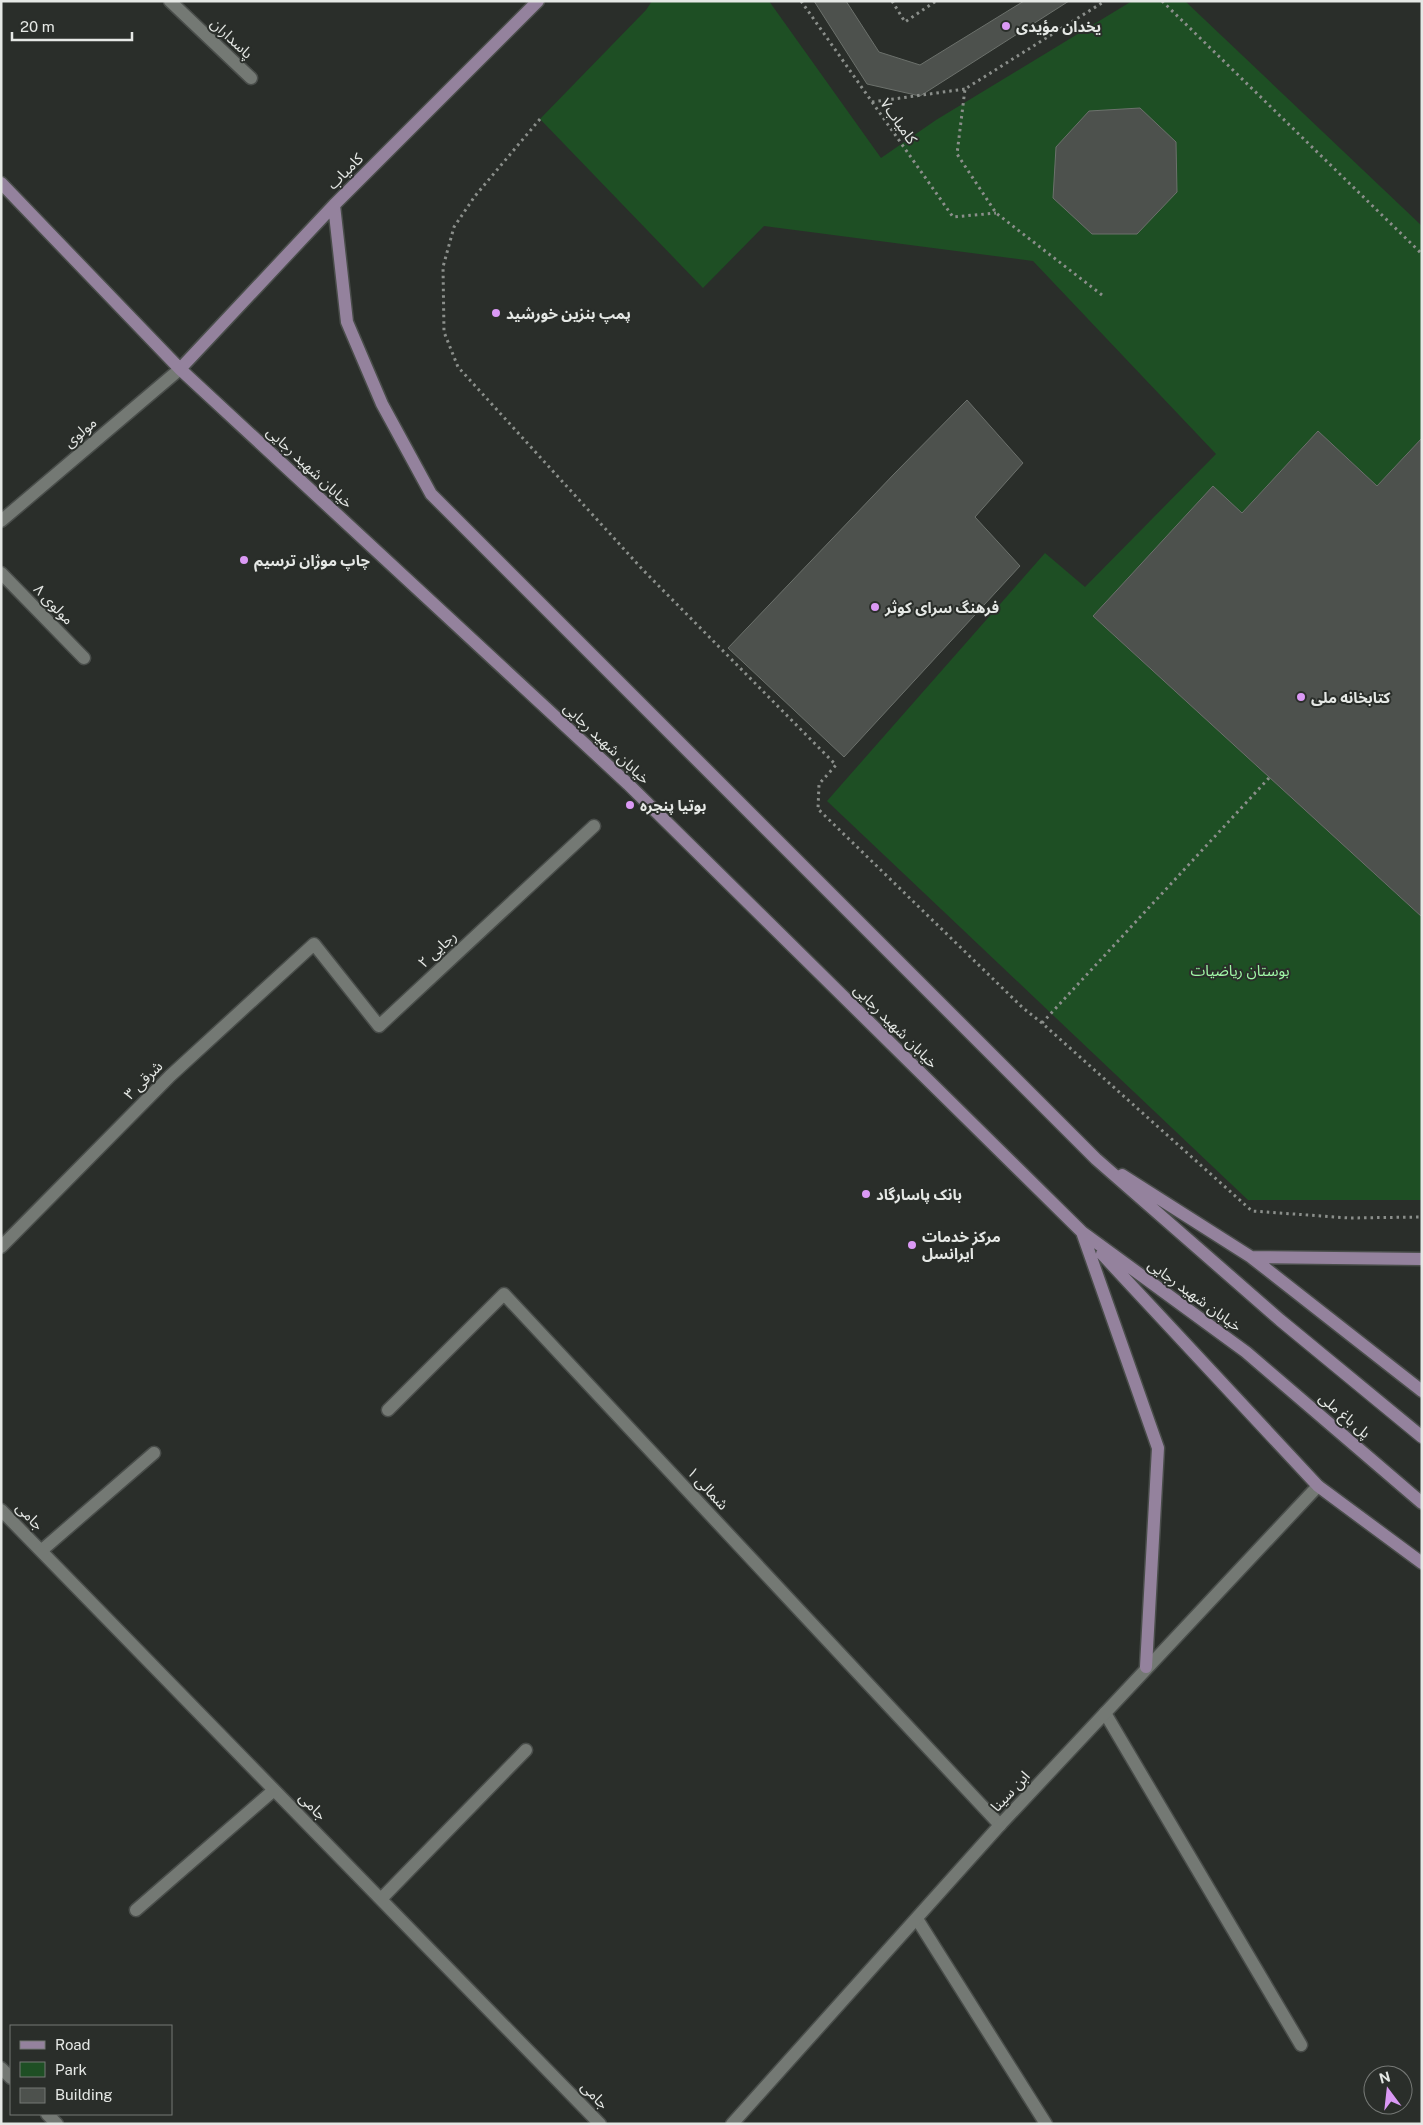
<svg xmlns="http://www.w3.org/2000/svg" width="1423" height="2125" font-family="'Public Sans','Noto Sans Arabic',sans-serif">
<rect width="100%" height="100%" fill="#2a2e2a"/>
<path fill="#1e4f24" d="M652,1H769L881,158L936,120L1132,1H1185L1422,226V438L1377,486L1318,431L1242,513L1213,487L1093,616L1422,917V1200H1248L827,801L1045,553L1085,587L1216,454L1033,261L764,226L703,288L540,119L646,10Z"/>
<path fill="#4d514d" stroke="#6c716c" d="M814,1H846L879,52L920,65L1024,1H1069L920,96L867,84Z
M1140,108L1176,142L1177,192L1137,234H1092L1053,198L1056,147L1089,111Z
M967,400L1023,463L975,517L1020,566L844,757L728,648L894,474Z
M1318,431L1377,486L1422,438V917L1093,616L1213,486L1242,513Z"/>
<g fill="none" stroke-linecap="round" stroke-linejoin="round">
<g stroke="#494d4a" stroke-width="15">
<path id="minor" d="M170,1L251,78
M1,573L84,658
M1,1247L170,1076L314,944L379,1026L594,826
M388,1410L504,1294L1000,1825
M1,1510L600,2124
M41,1551L154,1453
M1105,1713L1301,2045
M381,1899L526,1750
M136,1910L274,1790
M917,1919L1046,2124
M1,2068L11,2078
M47,2114L57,2124"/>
</g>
<g stroke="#494d4a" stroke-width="15">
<path id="tertiary" d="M1,521L180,369
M732,2124L1000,1825L1318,1486"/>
</g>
<g stroke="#494d4a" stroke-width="15">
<path id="secondary" d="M1,183L180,369L628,784L1082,1232L1246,1352L1422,1503
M334,205L347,322L382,404L431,494L1096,1159L1280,1320L1422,1437
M180,369L334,205L538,1
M1122,1175L1251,1257L1422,1391
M1082,1232L1158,1448L1146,1667
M1102,1254L1318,1486L1422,1563
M1251,1257L1422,1259"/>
</g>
<path stroke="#8b8f8b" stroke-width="3" stroke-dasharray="2.5 4" stroke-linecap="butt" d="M801,1L953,217L996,213
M892,1L905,22L936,1
M1162,1L1422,254
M872,102L965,89
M540,119L475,196L454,227L443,267L444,332L458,367L643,570L836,765L819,784L818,809L1023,1008L1042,1023L1252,1211L1349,1218L1422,1217
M1102,295L996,213L957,154L965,89L1105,1
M1042,1023L1269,778"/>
<use href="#minor" stroke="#747974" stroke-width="12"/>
<use href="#tertiary" stroke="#747974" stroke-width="12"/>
<use href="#secondary" stroke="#94829d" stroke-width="12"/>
</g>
<g fill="#db99f5" stroke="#2a2e2a" stroke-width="2">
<circle cx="1006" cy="26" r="5"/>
<circle cx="496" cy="313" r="5"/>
<circle cx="244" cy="560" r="5"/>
<circle cx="875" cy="607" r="5"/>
<circle cx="1301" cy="697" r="5"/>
<circle cx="630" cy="805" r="5"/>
<circle cx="866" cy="1194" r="5"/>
<circle cx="912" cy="1245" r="5"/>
</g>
<g text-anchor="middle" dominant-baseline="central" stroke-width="4" stroke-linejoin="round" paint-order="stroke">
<g font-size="15" font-weight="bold" fill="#e5e8e5" stroke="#2a2e2a" text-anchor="start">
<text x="1016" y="26">یخدان مؤیدی</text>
<text x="506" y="313">پمپ بنزین خورشید</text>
<text x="254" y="560">چاپ موژان ترسیم</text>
<text x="885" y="607">فرهنگ سرای کوثر</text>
<text x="1311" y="697">کتابخانه ملی</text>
<text x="640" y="805">بوتیا پنجره</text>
<text x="876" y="1194">بانک پاسارگاد</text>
<text x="922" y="1236">مرکز خدمات<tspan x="922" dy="17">ایرانسل</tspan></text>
</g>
<g font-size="15" fill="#e5e8e5" stroke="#2a2e2a">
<text transform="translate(232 38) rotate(43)">پاسداران</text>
<text transform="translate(899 121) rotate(55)">کامیاب۷</text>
<text transform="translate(345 171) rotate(-45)">کامیاب</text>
<text transform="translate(80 432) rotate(-40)">مولوی</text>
<text transform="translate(310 467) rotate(43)">خیابان شهید رجایی</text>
<text transform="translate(54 604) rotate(46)">مولوی ۸</text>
<text transform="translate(607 743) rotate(43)">خیابان شهید رجایی</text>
<text transform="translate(437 949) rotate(-43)">رجایی ۲</text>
<text transform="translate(896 1026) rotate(45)">خیابان شهید رجایی</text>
<text transform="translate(143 1080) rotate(-45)">شرقی ۳</text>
<text transform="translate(1195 1295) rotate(36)">خیابان شهید رجایی</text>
<text transform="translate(1345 1415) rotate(40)">پل باغ ملی</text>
<text transform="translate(708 1488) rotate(47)">شمالی ۱</text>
<text transform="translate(30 1516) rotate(46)">جامی</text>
<text transform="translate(1010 1791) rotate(-47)">ابن سینا</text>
<text transform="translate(313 1806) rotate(46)">جامی</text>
<text transform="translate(595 2095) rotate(46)">جامی</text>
</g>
<g font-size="15" fill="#a0f7a7" stroke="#2a2e2a">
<text x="1240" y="970">بوستان ریاضیات</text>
</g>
</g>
<rect width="1423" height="2125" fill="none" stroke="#e5e8e5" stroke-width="5"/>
<rect x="10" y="2025" width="162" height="90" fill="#2a2e2a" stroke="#757875"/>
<rect x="20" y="2041" width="25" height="8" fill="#94829d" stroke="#757875"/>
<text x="55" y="2050" font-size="15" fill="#e5e8e5">Road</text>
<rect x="20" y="2062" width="25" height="15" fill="#1e4f24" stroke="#757875"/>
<text x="55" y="2075" font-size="15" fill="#e5e8e5">Park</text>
<rect x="20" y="2088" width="25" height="15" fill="#4d514d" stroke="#757875"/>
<text x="55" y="2100" font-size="15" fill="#e5e8e5">Building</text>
<g transform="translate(1388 2090) rotate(345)"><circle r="24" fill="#2a2e2a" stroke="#757875"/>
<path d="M0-4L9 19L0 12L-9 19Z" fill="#db99f5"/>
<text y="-8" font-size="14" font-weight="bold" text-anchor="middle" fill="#e5e8e5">N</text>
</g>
<path d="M12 32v8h120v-8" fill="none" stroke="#e5e8e5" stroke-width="2.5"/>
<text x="20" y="32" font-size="15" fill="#e5e8e5" stroke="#2a2e2a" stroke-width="4" paint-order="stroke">20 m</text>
</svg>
